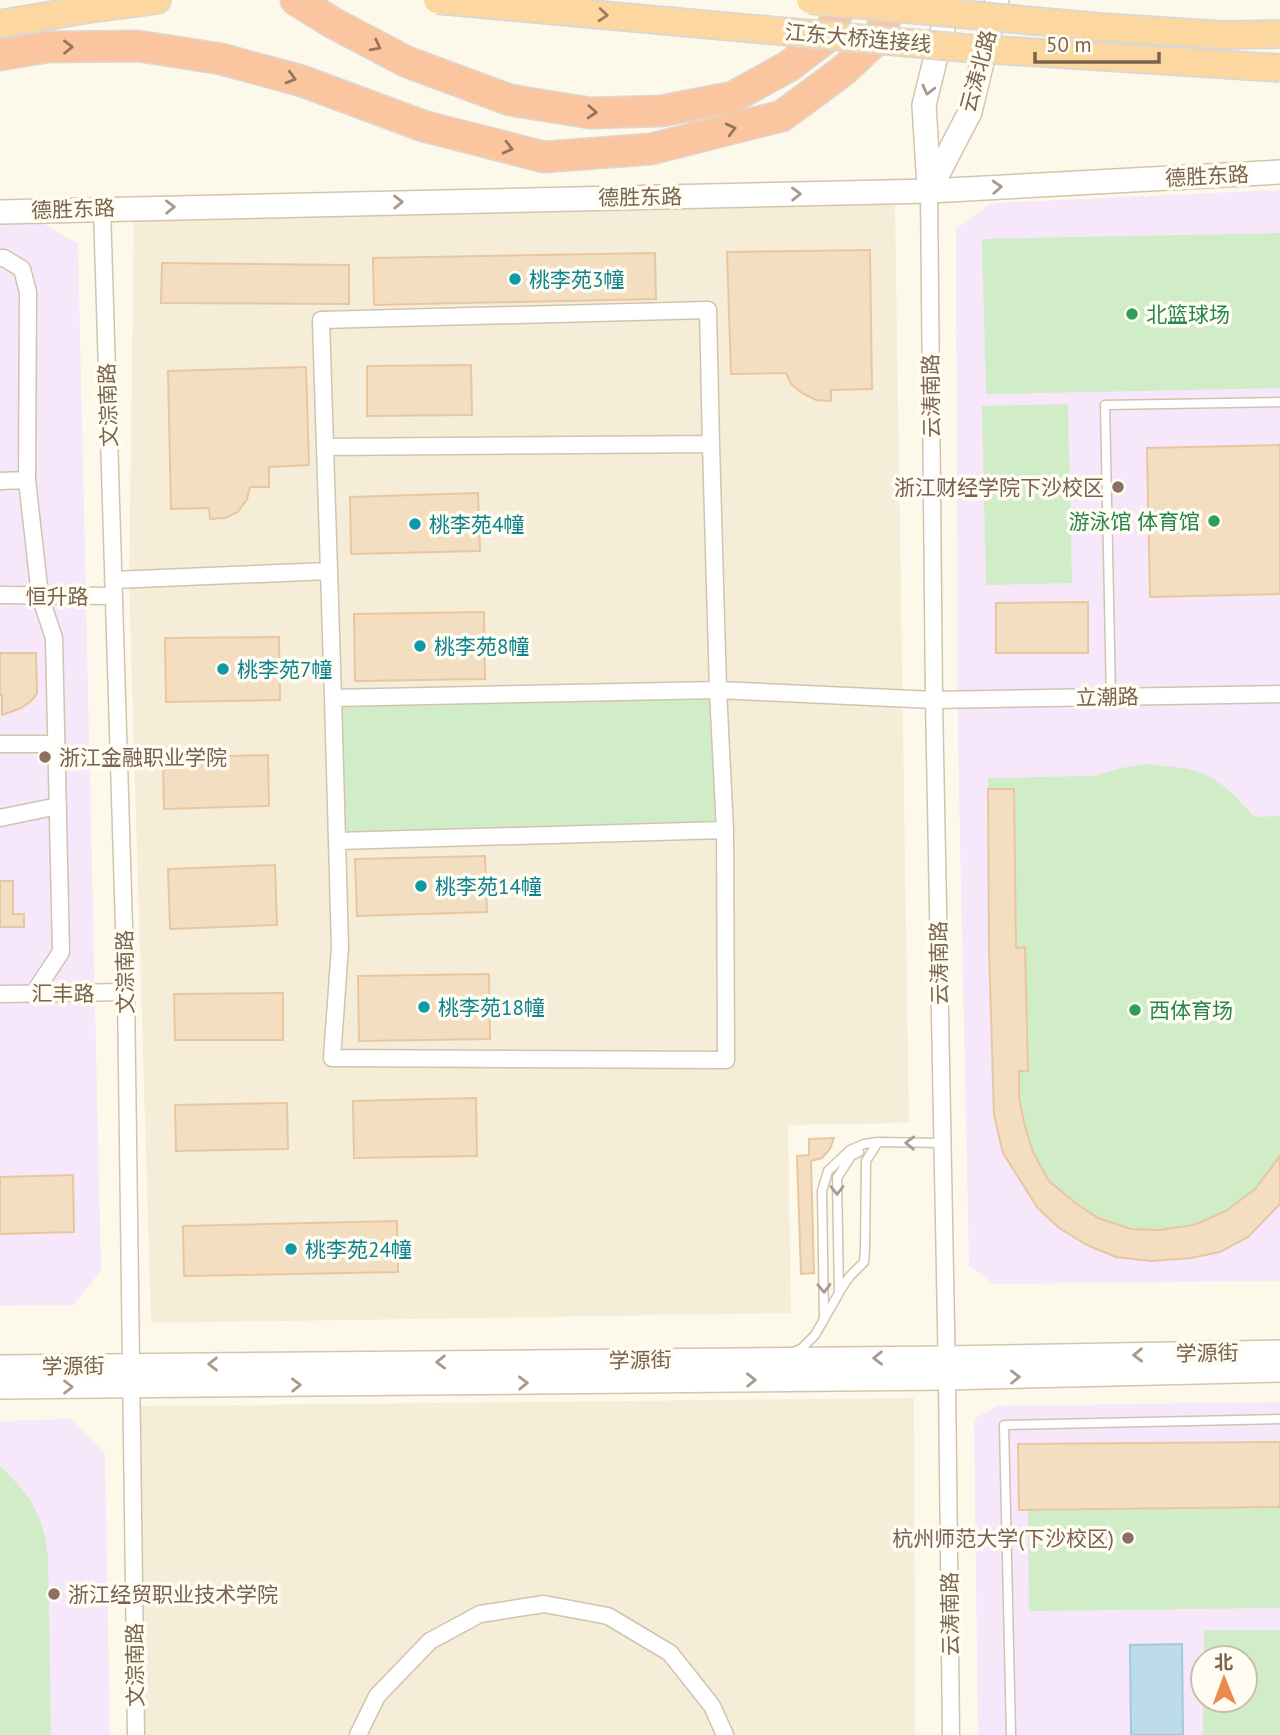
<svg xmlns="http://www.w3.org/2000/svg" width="1280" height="1735" font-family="'PT Sans','Noto Sans SC',sans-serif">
<rect width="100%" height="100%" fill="#fdf9ea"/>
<path fill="#f6edd8" d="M895,203L909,1123L788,1125L791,1313L151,1323L129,583L134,215Z
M914,1398L915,1735H143L132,1406Z"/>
<path fill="#f6e7fa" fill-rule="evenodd" d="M1280,190V1281L993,1284L969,1265L958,745L956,229L991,203Z
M37,219L78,244L101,1270L74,1305L0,1306V221Z
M1280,1402V1735H978L974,1419L997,1406ZM1203,1658H1245V1700H1203Z
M70,1419L105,1453L110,1735H0V1421Z"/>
<path fill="#d0edc7" d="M1280,233V388L986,394L982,239Z
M1068,404L1072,583L986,585L982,406Z
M712,694L716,823L344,833L341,704Z
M1149,764C1169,767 1191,767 1209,776C1227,786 1241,802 1254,817L1280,816V1204L1248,1237L1220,1252L1191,1258L1152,1261L1116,1257L1087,1245L1059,1228L1037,1207L1003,1153L994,1115L989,948L988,778L1092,776L1121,768Z
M0,1466C32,1497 43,1514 48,1558L51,1735H0Z
M1280,1507V1608L1029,1611L1028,1510Z
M1204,1630H1280V1735H1203V1700H1245V1658H1204Z"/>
<path fill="#bddce9" stroke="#a3c9db" stroke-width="2" d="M1182,1644L1183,1735H1131L1130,1645Z"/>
<path fill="#f4dec1" stroke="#e8c7a0" stroke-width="2" d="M870,250L872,389L831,390V401L816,400L802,393L791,384L786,373L731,374L727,252Z
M655,253L656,299L374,305L373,258Z
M162,263L349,265V304L161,303Z
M471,365L472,415L367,416V366Z
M306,367L309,465L269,467V487H250L247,499L238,512L225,518L210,519L209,508L171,509L168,371Z
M1280,445V594L1150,597L1147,448Z
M478,493L480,551L351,554L350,497Z
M1088,602V653H996V603Z
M484,612L485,679L355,681L354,614Z
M279,637L280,700L166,702L165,638Z
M0,653H36L37,694L30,702L21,708L2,715V695H0Z
M268,755L269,806L164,809L163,758Z
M988,789H1014L1016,948L1025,947L1028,1071H1019V1099L1025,1126L1033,1152L1049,1181L1074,1202L1098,1218L1131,1229L1159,1230L1194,1225L1226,1211L1255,1189L1280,1156V1204L1248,1237L1220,1252L1191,1258L1152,1261L1116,1257L1087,1245L1059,1228L1037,1207L1003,1153L994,1115L989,948Z
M485,856L487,912L357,916L355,859Z
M275,865L277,925L170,929L168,869Z
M0,881H13V914H24V927H0Z
M489,974L490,1039L359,1041L358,976Z
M283,993V1040H175L174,994Z
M476,1098L477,1156L354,1158L353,1101Z
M287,1103L288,1149L176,1151L175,1105Z
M834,1138L830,1149L822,1158L811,1161L814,1273L801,1274L797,1156L809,1155V1139Z
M73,1175L74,1232L0,1234V1177Z
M397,1221L398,1272L184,1276L183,1226Z
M1280,1442V1507L1019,1510L1018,1444Z"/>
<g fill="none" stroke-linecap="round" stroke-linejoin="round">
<g stroke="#d2c3ae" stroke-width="11">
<path id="service" d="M1111,697L1105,405L1280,402
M839,1292L850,1276L864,1262L865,1249L866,1161L878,1142
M824,1318L822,1191L828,1171L850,1150L864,1144L878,1142L942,1143
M792,1353L802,1348L815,1335L839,1293L837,1178L851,1156L859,1152
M1011,1735L1004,1425L1280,1419"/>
</g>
<g stroke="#d2c3ae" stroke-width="19">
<path id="minor" d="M929,191L934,700L947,1378L951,1735
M102,208L126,992L136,1735
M0,258H4L22,269L28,292L27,480L40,596L54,638L61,952L34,993
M325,447L321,320L708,310L711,444
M0,481L27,480
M113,580L329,571L325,447L711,444L718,690L333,698L329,571
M0,595L114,596
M333,698L340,947L332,1058L726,1060L725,830L718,690L934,700L1280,694
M0,744H56
M0,818L58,806
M337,841L725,830
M0,994L126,992
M358,1735L377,1696L430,1641L480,1614L544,1604L608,1616L670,1653L712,1706L725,1735"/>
</g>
<g stroke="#d5c4ac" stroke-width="26">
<path id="secondary" d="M929,188L924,105L950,0
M929,191L970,112L997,0
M0,212L929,191L1280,172
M0,1367L946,1358L1280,1352
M0,1387L947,1378L1280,1370"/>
</g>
<g stroke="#ddd7d0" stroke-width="30">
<path id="trunk" d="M0,24L89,9L157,0"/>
</g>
<g stroke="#ddd7d0" stroke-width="33">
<path id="motorway" d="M296,0L333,23L407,62L510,100L590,113L661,111L733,97L789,66L830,35L841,0
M0,55L48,47L138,46L221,59L302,81L423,126L544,157L651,149L782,116L844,70L879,37L892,0"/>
</g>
<use href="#service" stroke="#fff" stroke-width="8"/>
<use href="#minor" stroke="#fff" stroke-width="16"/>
<use href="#secondary" stroke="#fff" stroke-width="23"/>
<use href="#trunk" stroke="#fcd8a0" stroke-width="26"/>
<use href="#motorway" stroke="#fac59f" stroke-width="30"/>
<g stroke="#ddd7d0" stroke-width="30" stroke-linecap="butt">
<path id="trunk-bridge" d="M437,0L965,48L1280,68
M810,0L1099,27L1222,35L1280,34"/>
</g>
<use href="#trunk-bridge" stroke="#fcd8a0" stroke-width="26"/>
</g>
<defs><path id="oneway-chevron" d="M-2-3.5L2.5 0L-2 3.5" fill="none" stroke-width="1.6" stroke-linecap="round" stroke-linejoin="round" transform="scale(1.75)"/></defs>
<use stroke="#9b8160" href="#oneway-chevron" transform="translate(603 15) rotate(5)"/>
<g stroke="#94775c">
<use href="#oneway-chevron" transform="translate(376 46) rotate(28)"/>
<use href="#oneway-chevron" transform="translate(68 47) rotate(-1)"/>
<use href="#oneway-chevron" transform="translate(291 78) rotate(16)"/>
<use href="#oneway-chevron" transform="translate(592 112) rotate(3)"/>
<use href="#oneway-chevron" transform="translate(731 129) rotate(-14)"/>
<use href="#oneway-chevron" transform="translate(508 148) rotate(14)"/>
</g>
<g stroke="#a99a8a">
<use href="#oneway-chevron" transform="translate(928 90) rotate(104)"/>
<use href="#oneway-chevron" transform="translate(997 187) rotate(-3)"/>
<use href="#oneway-chevron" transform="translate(796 194) rotate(-1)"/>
<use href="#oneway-chevron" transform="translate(398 202) rotate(-1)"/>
<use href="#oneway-chevron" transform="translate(170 207) rotate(-1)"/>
<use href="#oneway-chevron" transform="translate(910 1143) rotate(-179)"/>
<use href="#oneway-chevron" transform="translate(837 1190) rotate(90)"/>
<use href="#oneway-chevron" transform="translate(824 1288) rotate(89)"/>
<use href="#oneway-chevron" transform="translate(1138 1355) rotate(179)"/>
<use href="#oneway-chevron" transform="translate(878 1358) rotate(179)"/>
<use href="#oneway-chevron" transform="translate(441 1362) rotate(179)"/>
<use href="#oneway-chevron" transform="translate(213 1364) rotate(179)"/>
<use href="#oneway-chevron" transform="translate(1015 1377) rotate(-1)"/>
<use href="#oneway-chevron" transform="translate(751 1380) rotate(-1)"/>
<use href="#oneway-chevron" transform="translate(523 1383) rotate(-1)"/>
<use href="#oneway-chevron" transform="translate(296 1385) rotate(-1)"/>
<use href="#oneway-chevron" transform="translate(68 1387)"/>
</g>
<g fill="#0f9aa8" stroke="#fffcf2" stroke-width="2.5">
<circle cx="515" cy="279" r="7"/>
<circle cx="415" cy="524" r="7"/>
<circle cx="420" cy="646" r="7"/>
<circle cx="223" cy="669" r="7"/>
<circle cx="421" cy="886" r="7"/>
<circle cx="424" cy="1007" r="7"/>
<circle cx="291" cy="1249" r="7"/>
</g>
<g fill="#2e9e5b" stroke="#fffcf2" stroke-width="2.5">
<circle cx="1132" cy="314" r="7"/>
<circle cx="1214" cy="521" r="7"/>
<circle cx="1135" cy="1010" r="7"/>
</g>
<g fill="#8d6e63" stroke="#fffcf2" stroke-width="2.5">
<circle cx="1118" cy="487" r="7"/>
<circle cx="45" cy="757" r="7"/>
<circle cx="1128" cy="1538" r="7"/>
<circle cx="54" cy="1594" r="7"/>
</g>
<g text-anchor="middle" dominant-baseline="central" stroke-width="7" stroke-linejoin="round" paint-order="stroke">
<g font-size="21" fill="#7b644b" stroke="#fffcf2">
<text transform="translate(858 38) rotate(5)">江东大桥连接线</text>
<text transform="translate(978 71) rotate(-75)">云涛北路</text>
<text transform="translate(1207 176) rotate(-3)">德胜东路</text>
<text transform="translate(640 197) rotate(-1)">德胜东路</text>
<text transform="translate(73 209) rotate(-2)">德胜东路</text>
<text transform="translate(931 396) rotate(-91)">云涛南路</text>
<text transform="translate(108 405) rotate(-92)">文淙南路</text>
<text x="57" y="596">恒升路</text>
<text transform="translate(1107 697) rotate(-1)">立潮路</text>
<text transform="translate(939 963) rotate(-91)">云涛南路</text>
<text transform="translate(125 972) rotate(-91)">文淙南路</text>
<text x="63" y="993">汇丰路</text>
<text transform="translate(1207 1353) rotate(-1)">学源街</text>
<text transform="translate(640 1360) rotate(-1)">学源街</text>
<text transform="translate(73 1366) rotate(-1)">学源街</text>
<text transform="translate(950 1614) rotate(-91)">云涛南路</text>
<text transform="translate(135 1665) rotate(-91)">文淙南路</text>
</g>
<g font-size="21" fill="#0d838f" stroke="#fffcf2" text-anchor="start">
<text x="529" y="279">桃李苑3幢</text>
<text x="429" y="524">桃李苑4幢</text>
<text x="434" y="646">桃李苑8幢</text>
<text x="237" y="669">桃李苑7幢</text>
<text x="435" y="886">桃李苑14幢</text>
<text x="438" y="1007">桃李苑18幢</text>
<text x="305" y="1249">桃李苑24幢</text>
</g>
<g font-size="21" fill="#27864d" stroke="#fffcf2" text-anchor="start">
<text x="1146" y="314">北篮球场</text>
<text x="1200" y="521" text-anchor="end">游泳馆 体育馆</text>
<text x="1149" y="1010">西体育场</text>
</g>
<g font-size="21" fill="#785e54" stroke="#fffcf2" text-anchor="end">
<text x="1104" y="487">浙江财经学院下沙校区</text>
<text x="59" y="757" text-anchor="start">浙江金融职业学院</text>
<text x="1114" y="1538">杭州师范大学(下沙校区)</text>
<text x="68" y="1594" text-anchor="start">浙江经贸职业技术学院</text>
</g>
</g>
<g transform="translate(1224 1679) rotate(359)"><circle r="33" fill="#fffcf2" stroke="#cabfaf" stroke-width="2"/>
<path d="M0-5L12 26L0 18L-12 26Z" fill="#ec894b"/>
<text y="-10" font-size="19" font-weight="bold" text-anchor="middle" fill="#7b644b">北</text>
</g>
<path d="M1035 52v10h124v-10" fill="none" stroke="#7b644b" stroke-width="3.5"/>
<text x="1046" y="52" font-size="21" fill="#7b644b" stroke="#fffcf2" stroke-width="5" paint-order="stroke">50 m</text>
</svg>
